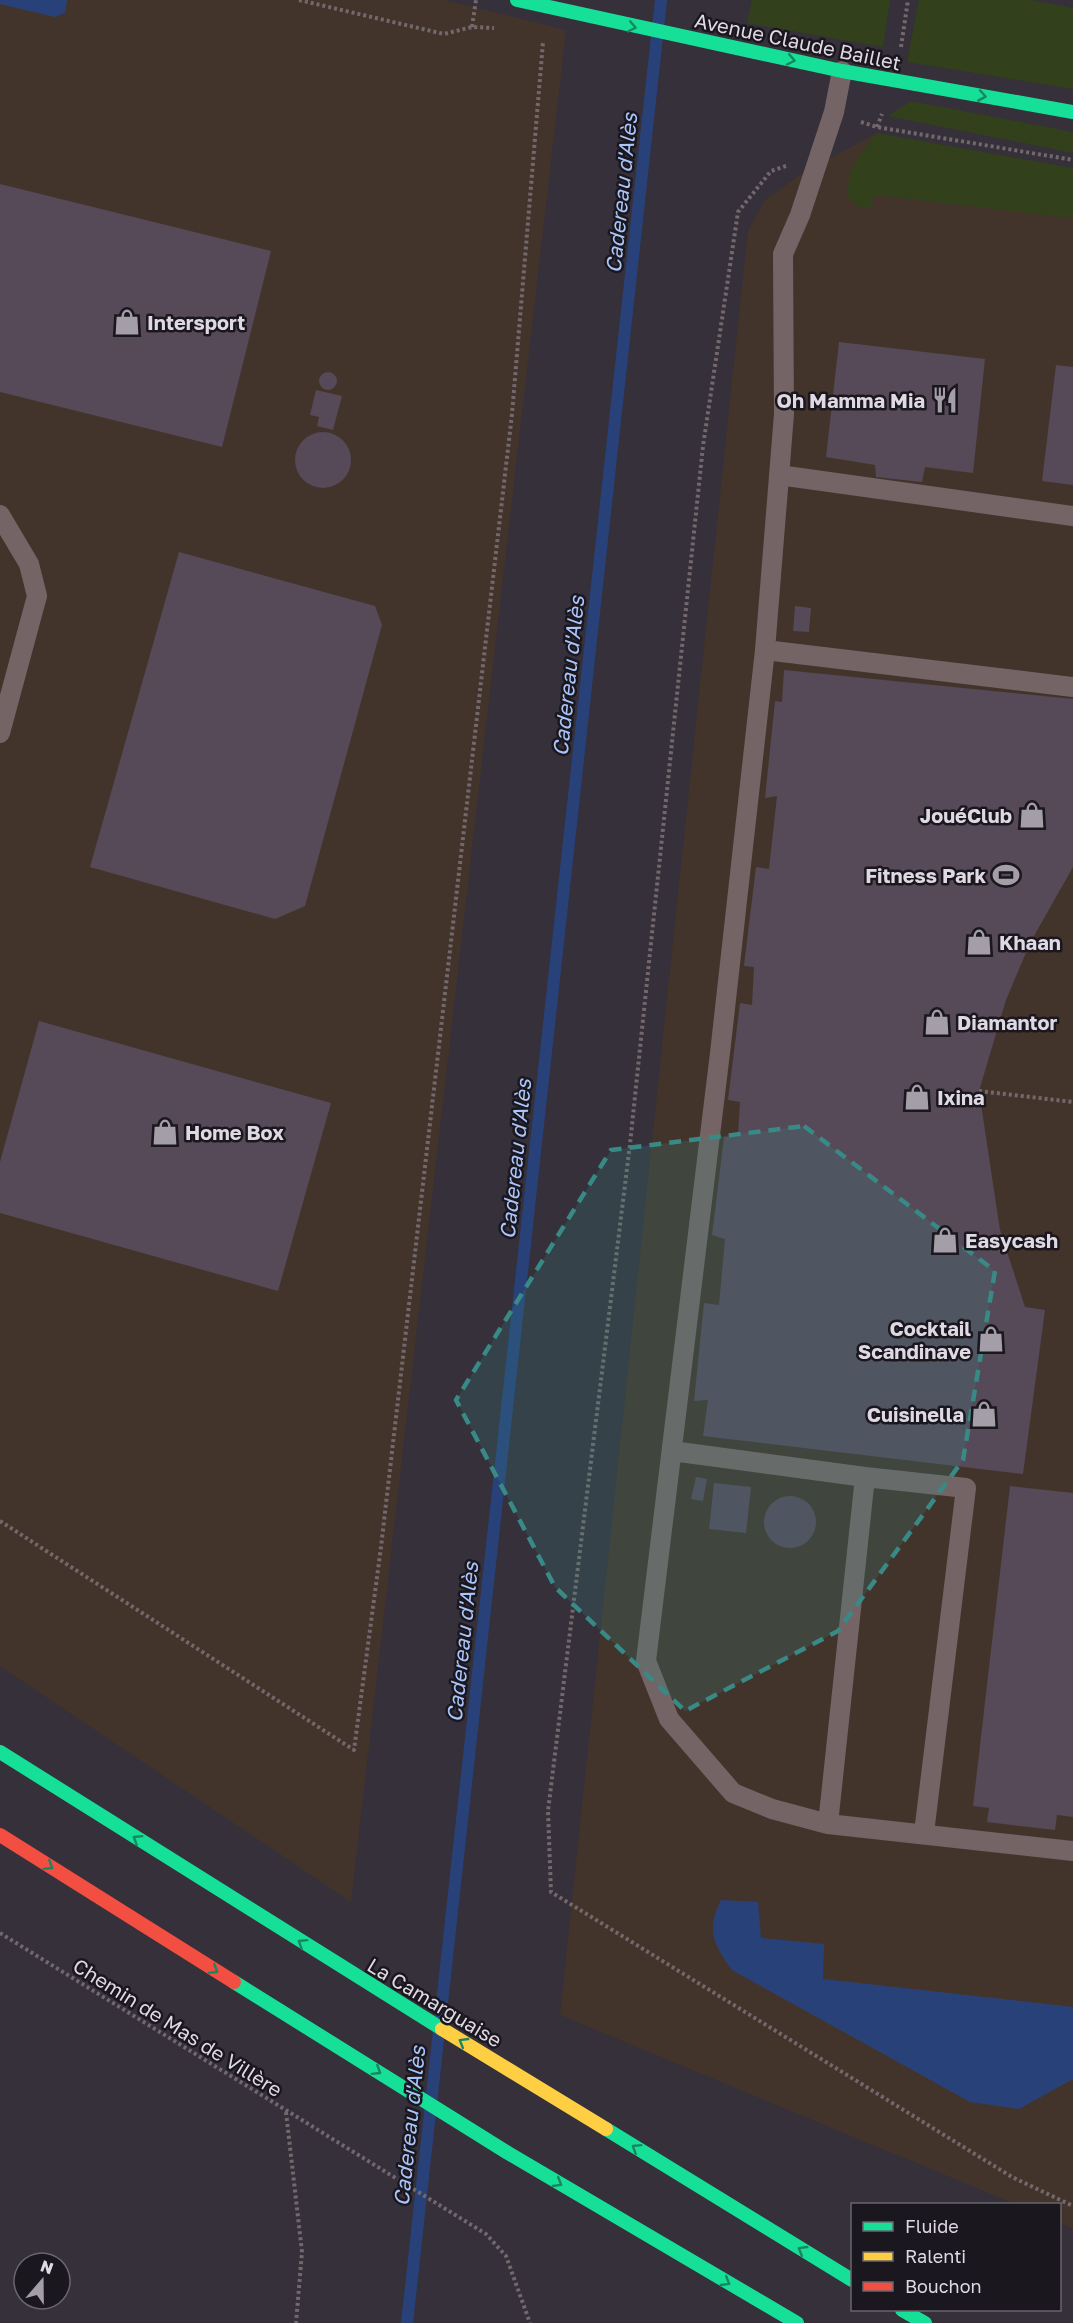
<svg xmlns="http://www.w3.org/2000/svg" width="1073" height="2323" font-family="'Golos Text',sans-serif">
<rect width="100%" height="100%" fill="#35303a"/>
<path fill="#43342b" d="M0,0H445L566,30L351,1902L0,1666Z
M877,133L1073,169V2229L1060,2223V2204H1015L560,2015L748,230L765,200L801,174Z"/>
<path fill="#32401c" d="M752,0H890L883,47L747,23Z
M919,0H1031L1073,8V89L907,62Z
M911,101L1073,132V153L888,116Z
M877,133L1073,168V218L874,195L871,207L861,208L849,199C844,172 860,153 877,133Z"/>
<path fill="#284279" d="M0,0H67L65,13L55,17L0,4Z
M721,1900L758,1902L761,1938L824,1944L823,1979L1073,2007V2079L1019,2109L970,2102L732,1970C713,1943 706,1931 721,1900Z"/>
<g fill="none" stroke-linecap="round" stroke-linejoin="round">
<path stroke="#284279" stroke-width="12" d="M407,2323L661,0"/>
</g>
<path fill="#564958" d="M0,184L271,251L222,447L0,392Z
M839,342L985,359L973,473L925,467L922,482L876,477L875,465L826,457Z
M1056,365L1073,367V485L1042,481Z
M319 381a9 9 0 1 1 18 0a9 9 0 1 1-18 0Z
M316,390L342,396L333,430L317,426L319,417L310,415Z
M295 460a28 28 0 1 1 56 0a28 28 0 1 1-56 0Z
M179,552L375,606L382,625L305,906L275,919L90,867Z
M795,606L811,608L809,632L793,631Z
M784,670L1073,699V867L1030,943L1006,1000L979,1091L1000,1230L1025,1307L1045,1310L1023,1474L703,1436L708,1400L694,1401L704,1303L719,1305L725,1239L712,1235L724,1137L738,1136L740,1102L728,1100L740,1003L752,1005L754,967L744,966L756,867L769,869L777,796L765,798L775,701L782,702Z
M39,1021L331,1103L278,1291L0,1213V1162Z
M696,1477L707,1479L703,1501L691,1499Z
M714,1483L751,1487L746,1533L709,1529Z
M1010,1486L1073,1493V1817L1057,1815L1055,1830L987,1822L989,1808L973,1806Z
M764 1522a26 26 0 1 1 52 0a26 26 0 1 1-52 0Z"/>
<g fill="none" stroke-linecap="round" stroke-linejoin="round">
<path stroke="#73686c" stroke-width="4" stroke-dasharray="3 3" stroke-linecap="butt" d="M299,0L444,34L472,27L494,28
M472,27L476,0
M901,47L908,0
M861,122L877,127L1073,160
M877,127L882,114
M786,166L771,171L738,212L703,446L630,1144L548,1811L551,1892L1012,2177L1073,2206
M979,1091L1073,1102
M0,1521L354,1750L381,1547L512,414L543,42
M0,1933L486,2234L506,2256L530,2323
M286,2112L302,2252L296,2323"/>
<path stroke="#746465" stroke-width="20" d="M842,71L834,112L800,215L783,254L784,414L765,650L720,1053L646,1661L669,1719L733,1793L772,1809L828,1824L1073,1851
M779,475L1073,516
M0,515L29,564L37,596L0,733
M765,650L1073,687
M672,1451L865,1477
M828,1824L865,1477L966,1488L924,1833"/>
<path stroke="#16e098" stroke-width="14" d="M517,0L842,71L1073,112
M0,1752L442,2029
M234,1982L508,2153L797,2323
M606,2129L852,2280
M902,2310L925,2323"/>
<path stroke="#ffcf43" stroke-width="14" d="M442,2029L606,2129"/>
<path stroke="#f24e42" stroke-width="14" d="M0,1835L234,1982"/>
</g>
<defs><path id="oneway-chevron" d="M-2-3.5L2.5 0L-2 3.5" fill="none" stroke-width="1.6" stroke-linecap="round" stroke-linejoin="round" transform="scale(1.5)"/></defs>
<g stroke="#188662">
<use href="#oneway-chevron" transform="translate(632 27) rotate(12)"/>
<use href="#oneway-chevron" transform="translate(791 60) rotate(12)"/>
<use href="#oneway-chevron" transform="translate(982 96) rotate(10)"/>
<use href="#oneway-chevron" transform="translate(137 1839) rotate(-148)"/>
<use href="#oneway-chevron" transform="translate(49 1866) rotate(32)"/>
<use href="#oneway-chevron" transform="translate(302 1943) rotate(-148)"/>
<use href="#oneway-chevron" transform="translate(214 1970) rotate(32)"/>
<use href="#oneway-chevron" transform="translate(463 2042) rotate(-149)"/>
<use href="#oneway-chevron" transform="translate(377 2071) rotate(32)"/>
<use href="#oneway-chevron" transform="translate(636 2148) rotate(-148)"/>
<use href="#oneway-chevron" transform="translate(558 2183) rotate(31)"/>
<use href="#oneway-chevron" transform="translate(802 2250) rotate(-149)"/>
<use href="#oneway-chevron" transform="translate(726 2282) rotate(31)"/>
</g>
<path fill="#398a86" fill-opacity="0.2" stroke="#398a86" stroke-width="4.5" stroke-dasharray="12 8" stroke-linejoin="round" d="M804,1126L995,1271L963,1460L838,1631L685,1711L555,1587L456,1400L611,1150Z"/>
<defs>
<g id="shop-bare" transform="scale(2.07)"><path d="M-5-2.5h2.3a2.7 3.5 0 0 1 5.4 0H5L5.5 6h-11ZM-1.5-2.5h3a1.5 2.3 0 0 0-3 0Z" fill="#a49ea8" stroke="#1b171f" stroke-width="2.5" paint-order="stroke"/></g>
<g id="restaurant-bare" transform="scale(2.07)"><path d="M-5-6h1v4h1v-4h1v4h1v-4h1v5L-1.5 .5V6h-2V.5L-5-1ZM5-6V6H3V1.5H1.5Q1.5-4 5-6Z" fill="#a49ea8" stroke="#1b171f" stroke-width="2.5" paint-order="stroke"/></g>
<g id="stadium-bare" transform="scale(2.07)"><path d="M0-5a6.5 5 0 1 0 0 10a6.5 5 0 1 0 0-10ZM-3.5-1.8h7v3.6h-7Z" fill="#a49ea8" stroke="#1b171f" stroke-width="2.5" paint-order="stroke"/></g>
</defs>
<g fill-rule="evenodd">
<use href="#shop-bare" x="127" y="322"/>
<use href="#restaurant-bare" x="945" y="400"/>
<use href="#shop-bare" x="1032" y="815"/>
<use href="#stadium-bare" x="1006" y="875"/>
<use href="#shop-bare" x="979" y="942"/>
<use href="#shop-bare" x="937" y="1022"/>
<use href="#shop-bare" x="917" y="1097"/>
<use href="#shop-bare" x="165" y="1132"/>
<use href="#shop-bare" x="945" y="1240"/>
<use href="#shop-bare" x="991" y="1339"/>
<use href="#shop-bare" x="984" y="1414"/>
</g>
<g text-anchor="middle" dominant-baseline="central" stroke-width="5" stroke-linejoin="round" paint-order="stroke">
<g font-size="20" fill="#dfd9e4" stroke="#1b171f">
<text transform="translate(798 41) rotate(12)">Avenue Claude Baillet</text>
<text transform="translate(435 2002) rotate(31)">La Camarguaise</text>
<text transform="translate(178 2027) rotate(32)">Chemin de Mas de Villère</text>
</g>
<g font-size="20" font-weight="bold" fill="#dfd9e4" stroke="#1b171f" text-anchor="start">
<text x="147" y="322">Intersport</text>
<text x="925" y="400" text-anchor="end">Oh Mamma Mia</text>
<text x="1012" y="815" text-anchor="end">JouéClub</text>
<text x="986" y="875" text-anchor="end">Fitness Park</text>
<text x="999" y="942">Khaan</text>
<text x="957" y="1022">Diamantor</text>
<text x="937" y="1097">Ixina</text>
<text x="185" y="1132">Home Box</text>
<text x="965" y="1240">Easycash</text>
<text x="971" y="1328" text-anchor="end">Cocktail<tspan x="971" dy="23">Scandinave</tspan></text>
<text x="964" y="1414" text-anchor="end">Cuisinella</text>
</g>
<g font-size="21" font-style="italic" fill="#a9c5fa" stroke="#1b171f">
<text transform="translate(621 193) rotate(-84)">Cadereau d'Alès</text>
<text transform="translate(568 676) rotate(-84)">Cadereau d'Alès</text>
<text transform="translate(515 1159) rotate(-84)">Cadereau d'Alès</text>
<text transform="translate(462 1642) rotate(-84)">Cadereau d'Alès</text>
<text transform="translate(409 2126) rotate(-84)">Cadereau d'Alès</text>
</g>
</g>
<rect x="851" y="2203" width="210" height="108" fill="#1b171f" stroke="#69656e" stroke-width="1.5"/>
<rect x="863" y="2222" width="30" height="9" fill="#16e098" stroke="#69656e" stroke-width="1.5"/>
<text x="905" y="2233" font-size="18" fill="#dfd9e4">Fluide</text>
<rect x="863" y="2252" width="30" height="9" fill="#ffcf43" stroke="#69656e" stroke-width="1.5"/>
<text x="905" y="2263" font-size="18" fill="#dfd9e4">Ralenti</text>
<rect x="863" y="2282" width="30" height="9" fill="#f24e42" stroke="#69656e" stroke-width="1.5"/>
<text x="905" y="2293" font-size="18" fill="#dfd9e4">Bouchon</text>
<g transform="translate(42 2281) rotate(20)"><circle r="28" fill="#1b171f" stroke="#69656e" stroke-width="1.5"/>
<path d="M0-4.5L10 22L0 15L-10 22Z" fill="#a49ea8"/>
<text y="-9" font-size="16" font-weight="bold" text-anchor="middle" fill="#dfd9e4">N</text>
</g>
</svg>
